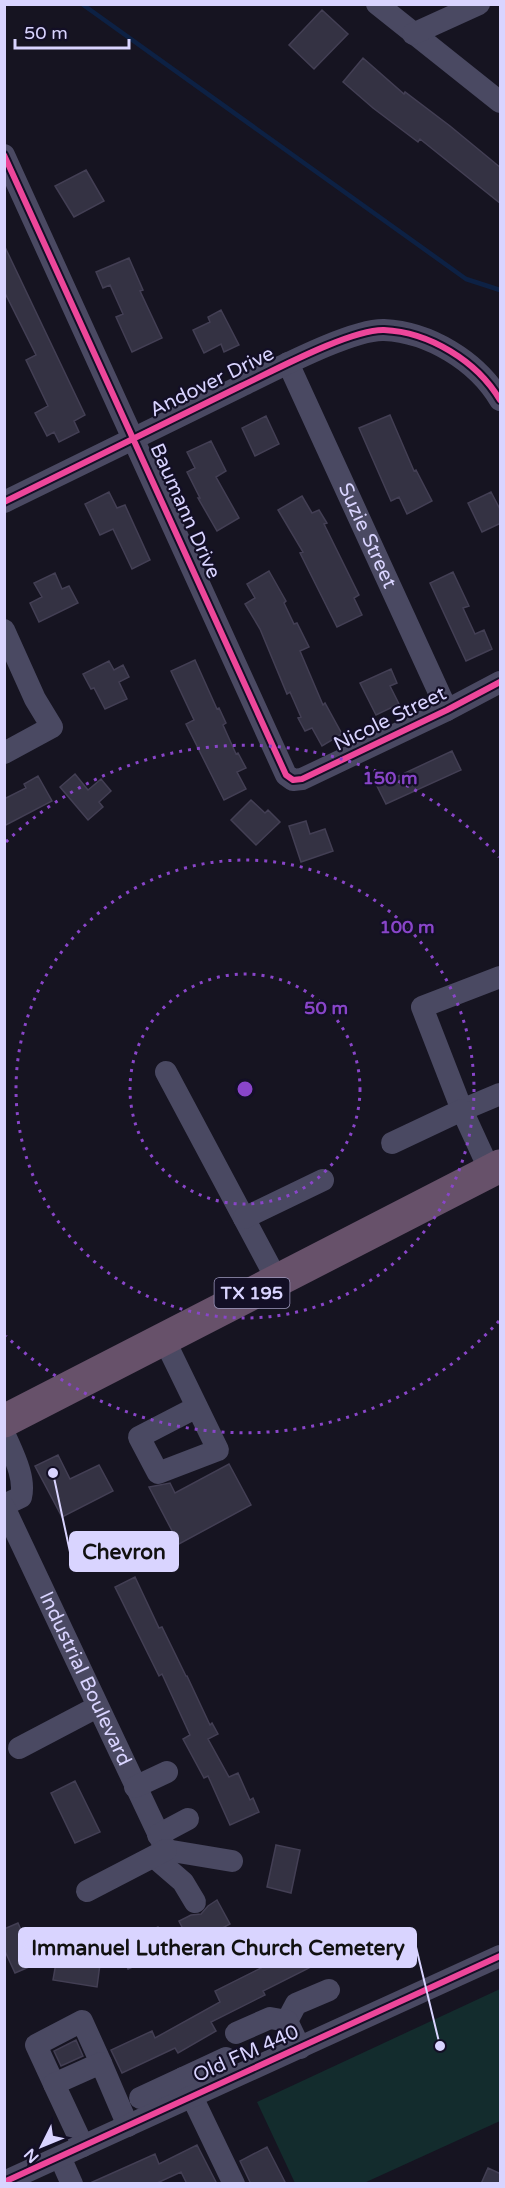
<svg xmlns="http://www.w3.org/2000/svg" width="505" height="2188" font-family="'Varela Round',sans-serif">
<rect width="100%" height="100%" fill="#161421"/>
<path fill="#132c2d" d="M500,1989V2121L364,2183H295L257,2102Z"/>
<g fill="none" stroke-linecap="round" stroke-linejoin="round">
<path stroke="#0d2144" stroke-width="4.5" d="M82,4L466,279L500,290"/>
</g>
<path fill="#343243" stroke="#433f54" stroke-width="1.5" d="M322,10L348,34L314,69L289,45Z
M363,58L404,94L405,92L450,126L501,168V204L420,139L418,142L373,108L343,82Z
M86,170L104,201L74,217L55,186Z
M4,245L85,415L74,421L79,432L59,442L54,432L47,436L35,413L48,406L26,360L36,355L4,291Z
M129,258L143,290L140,291L162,338L132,352L116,317L123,314L110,285L103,288L96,272Z
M221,310L239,345L224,352L221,344L204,353L193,330L210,322L208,317Z
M390,415L414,471L416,470L432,501L407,514L399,497L391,501L359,428Z
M266,416L279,444L255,456L242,428Z
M211,441L226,471L216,477L239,518L217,531L198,498H200L187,472L195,468L187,452Z
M109,492L117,508L125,505L150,560L132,569L113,529L100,535L85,504Z
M491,492L501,511V523L482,532L468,503Z
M302,496L312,513L319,510L327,523L324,524L359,595L354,598L362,615L337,627L300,553L303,552L278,510Z
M269,571L286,601L284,603L294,624L297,623L309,647L300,651L323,705L325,703L342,734L322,746L312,728L305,731L298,718L301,717L290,692L287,694L260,629L245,604L255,598L247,584Z
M453,572L469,606L463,608L475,634L484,630L492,649L466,661L430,583Z
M55,573L62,589L69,586L78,603L39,622L30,603L42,597L34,583Z
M195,660L217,709L219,708L226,723L223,725L236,754L238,753L246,768L237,772L246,789L224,800L186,724L194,720L171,671Z
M109,661L114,670L123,665L129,677L119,682L127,699L105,709L94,688L91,689L83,674Z
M391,669L397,683L390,686L399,704L376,715L360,683Z
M452,751L461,770L386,804L377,786Z
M75,774L88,790L101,779L111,791L99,802L103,807L88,820L60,787Z
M38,776L52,801L4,826V799L26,788L24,784Z
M251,800L265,813L268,810L280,822L256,845L231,820Z
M306,821L310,834L325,829L333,851L301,862L289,826Z
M58,1455L70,1479L99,1465L113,1491L62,1517L35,1466Z
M229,1464L251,1505L179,1544L149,1487L170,1483L175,1493Z
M135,1577L159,1628L162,1627L186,1676H187L210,1725L212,1723L218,1734L208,1739L229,1777L238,1773L250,1800L253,1798L259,1812L230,1825L208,1776L204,1778L183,1739L190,1735L162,1674L159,1676L115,1587Z
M75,1781L100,1832L75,1843L51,1793Z
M276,1845L300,1850L291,1893L267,1887Z
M217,1900L230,1924L191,1945L179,1921L191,1915L201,1914L208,1906Z
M18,1923L36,1964L15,1973L4,1949V1929Z
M158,1927L169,1951L128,1969L118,1945Z
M309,1942L319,1963L263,1991L265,1995L211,2022L216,2031L178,2053L175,2048L122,2073L111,2050L152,2031L155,2038L220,2002L215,1991L269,1964L268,1962Z
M57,1957L100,1964L97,1987L53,1980Z
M76,2040L83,2056L61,2066L54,2051Z
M197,2145L217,2184H187L181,2172L155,2184H88L155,2154L159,2164Z
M267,2147L286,2184H251L240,2161Z
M488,2168L501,2174V2184H481Z"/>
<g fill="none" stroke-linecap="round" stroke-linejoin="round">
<g stroke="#4a4962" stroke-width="22">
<path d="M377,4L500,102"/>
<path d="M413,34L479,4"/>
<path d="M4,155L286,775L293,780L302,779L447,710L500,682"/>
<path id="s1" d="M288,363L447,710"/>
<path d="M4,502C83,463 162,425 241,386C273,371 351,329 384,330C429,332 477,361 500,400"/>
<path d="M4,630L35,699L52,727L4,753"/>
<path d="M500,977L422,1007L462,1110L500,1094"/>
<path d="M166,1072L277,1280"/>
<path d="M392,1143L462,1110L490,1171"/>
<path d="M244,1218L323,1180"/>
<path d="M164,1339L218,1450L158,1473L139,1437L197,1407"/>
<path d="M4,1433C12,1452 26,1477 21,1497L4,1505"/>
<path id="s2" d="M4,1507L166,1850"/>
<path d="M19,1748L97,1707"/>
<path d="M135,1787L167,1772"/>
<path d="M158,1835L188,1819"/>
<path d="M166,1850L232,1861"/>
<path d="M154,1857L183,1882L195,1902"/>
<path d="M87,1891L166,1850"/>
<path d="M287,2021L296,2004L329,1990"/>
<path d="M236,2033L270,2018L287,2021L300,2048"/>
<path d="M183,2078L234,2184"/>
<path d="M54,2084L36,2045L82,2021L101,2063"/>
<path d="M140,2098L226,2058"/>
<path d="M83,2146L54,2084L101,2063L128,2126"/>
<path d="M60,2157L72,2184"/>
<path d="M4,2182L500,1956"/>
</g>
<path stroke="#67516a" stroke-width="33" d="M4,1421L500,1166"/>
<g stroke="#130f26" stroke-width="10">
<path id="cycleway" d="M4,155L286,775L293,780L302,779L447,710L500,682
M4,502C83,463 162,425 241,386C273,371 351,329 384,330C429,332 477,361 500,400
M4,2182L500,1956"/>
</g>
<use href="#cycleway" stroke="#ed469a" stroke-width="6"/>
</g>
<g fill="none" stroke="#8945c9" stroke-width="3" stroke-dasharray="3 6">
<circle cx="245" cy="1089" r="115"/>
<circle cx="245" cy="1089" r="229"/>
<path d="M499 1321A344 344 0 0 1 6 1336M6 842A344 344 0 0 1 499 857"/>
</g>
<g text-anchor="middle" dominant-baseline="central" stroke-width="4.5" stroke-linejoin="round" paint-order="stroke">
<rect fill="#130f26" stroke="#9e99be" stroke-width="1.5" x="214.5" y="1278" width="75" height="30" rx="4.5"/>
<g font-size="18" font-weight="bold" fill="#d9d4ff">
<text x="252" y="1293">TX 195</text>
</g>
<g font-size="20" fill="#d9d4ff" stroke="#130f26">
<text transform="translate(212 382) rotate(-26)">Andover Drive</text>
<text transform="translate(185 511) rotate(66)">Baumann Drive</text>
<text stroke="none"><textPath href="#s1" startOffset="190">Suzie Street</textPath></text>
<text transform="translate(390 719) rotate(-26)">Nicole Street</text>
<text stroke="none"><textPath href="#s2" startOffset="190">Industrial Boulevard</textPath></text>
<text transform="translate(246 2054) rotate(-24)">Old FM 440</text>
</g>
</g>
<circle cx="245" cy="1089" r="9" fill="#8945c9" stroke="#130f26" stroke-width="3"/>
<g font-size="18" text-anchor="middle" font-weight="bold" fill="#8945c9" stroke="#130f26" stroke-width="4.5" stroke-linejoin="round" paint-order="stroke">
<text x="390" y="784">150 m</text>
<text x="407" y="933">100 m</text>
<text x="326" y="1014">50 m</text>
</g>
<path fill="none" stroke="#d9d4ff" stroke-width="2" d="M53 1473L70 1552M440 2046L416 1947"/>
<g fill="#d9d4ff" stroke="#130f26" stroke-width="2">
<circle cx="53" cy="1473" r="6"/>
<circle cx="440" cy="2046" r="6"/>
</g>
<g fill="#d9d4ff" stroke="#d9d4ff" stroke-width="2">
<rect x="70" y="1532" width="108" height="39" rx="6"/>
<rect x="19" y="1928" width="397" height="39" rx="6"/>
</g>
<g font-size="21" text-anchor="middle" font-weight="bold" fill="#111">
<text x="124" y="1559">Chevron</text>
<text x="218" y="1955">Immanuel Lutheran Church Cemetery</text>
</g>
<rect width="505" height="2188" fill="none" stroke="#d9d4ff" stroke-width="12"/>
<g transform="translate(42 2146) rotate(227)" stroke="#130f26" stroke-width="4.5" paint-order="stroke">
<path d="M0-4.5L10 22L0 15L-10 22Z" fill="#d9d4ff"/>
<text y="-9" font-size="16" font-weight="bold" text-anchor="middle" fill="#d9d4ff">N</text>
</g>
<path d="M15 39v9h114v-9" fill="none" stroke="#d9d4ff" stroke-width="3"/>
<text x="24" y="39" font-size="18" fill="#d9d4ff" stroke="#130f26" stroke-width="4.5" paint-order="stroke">50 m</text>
</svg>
